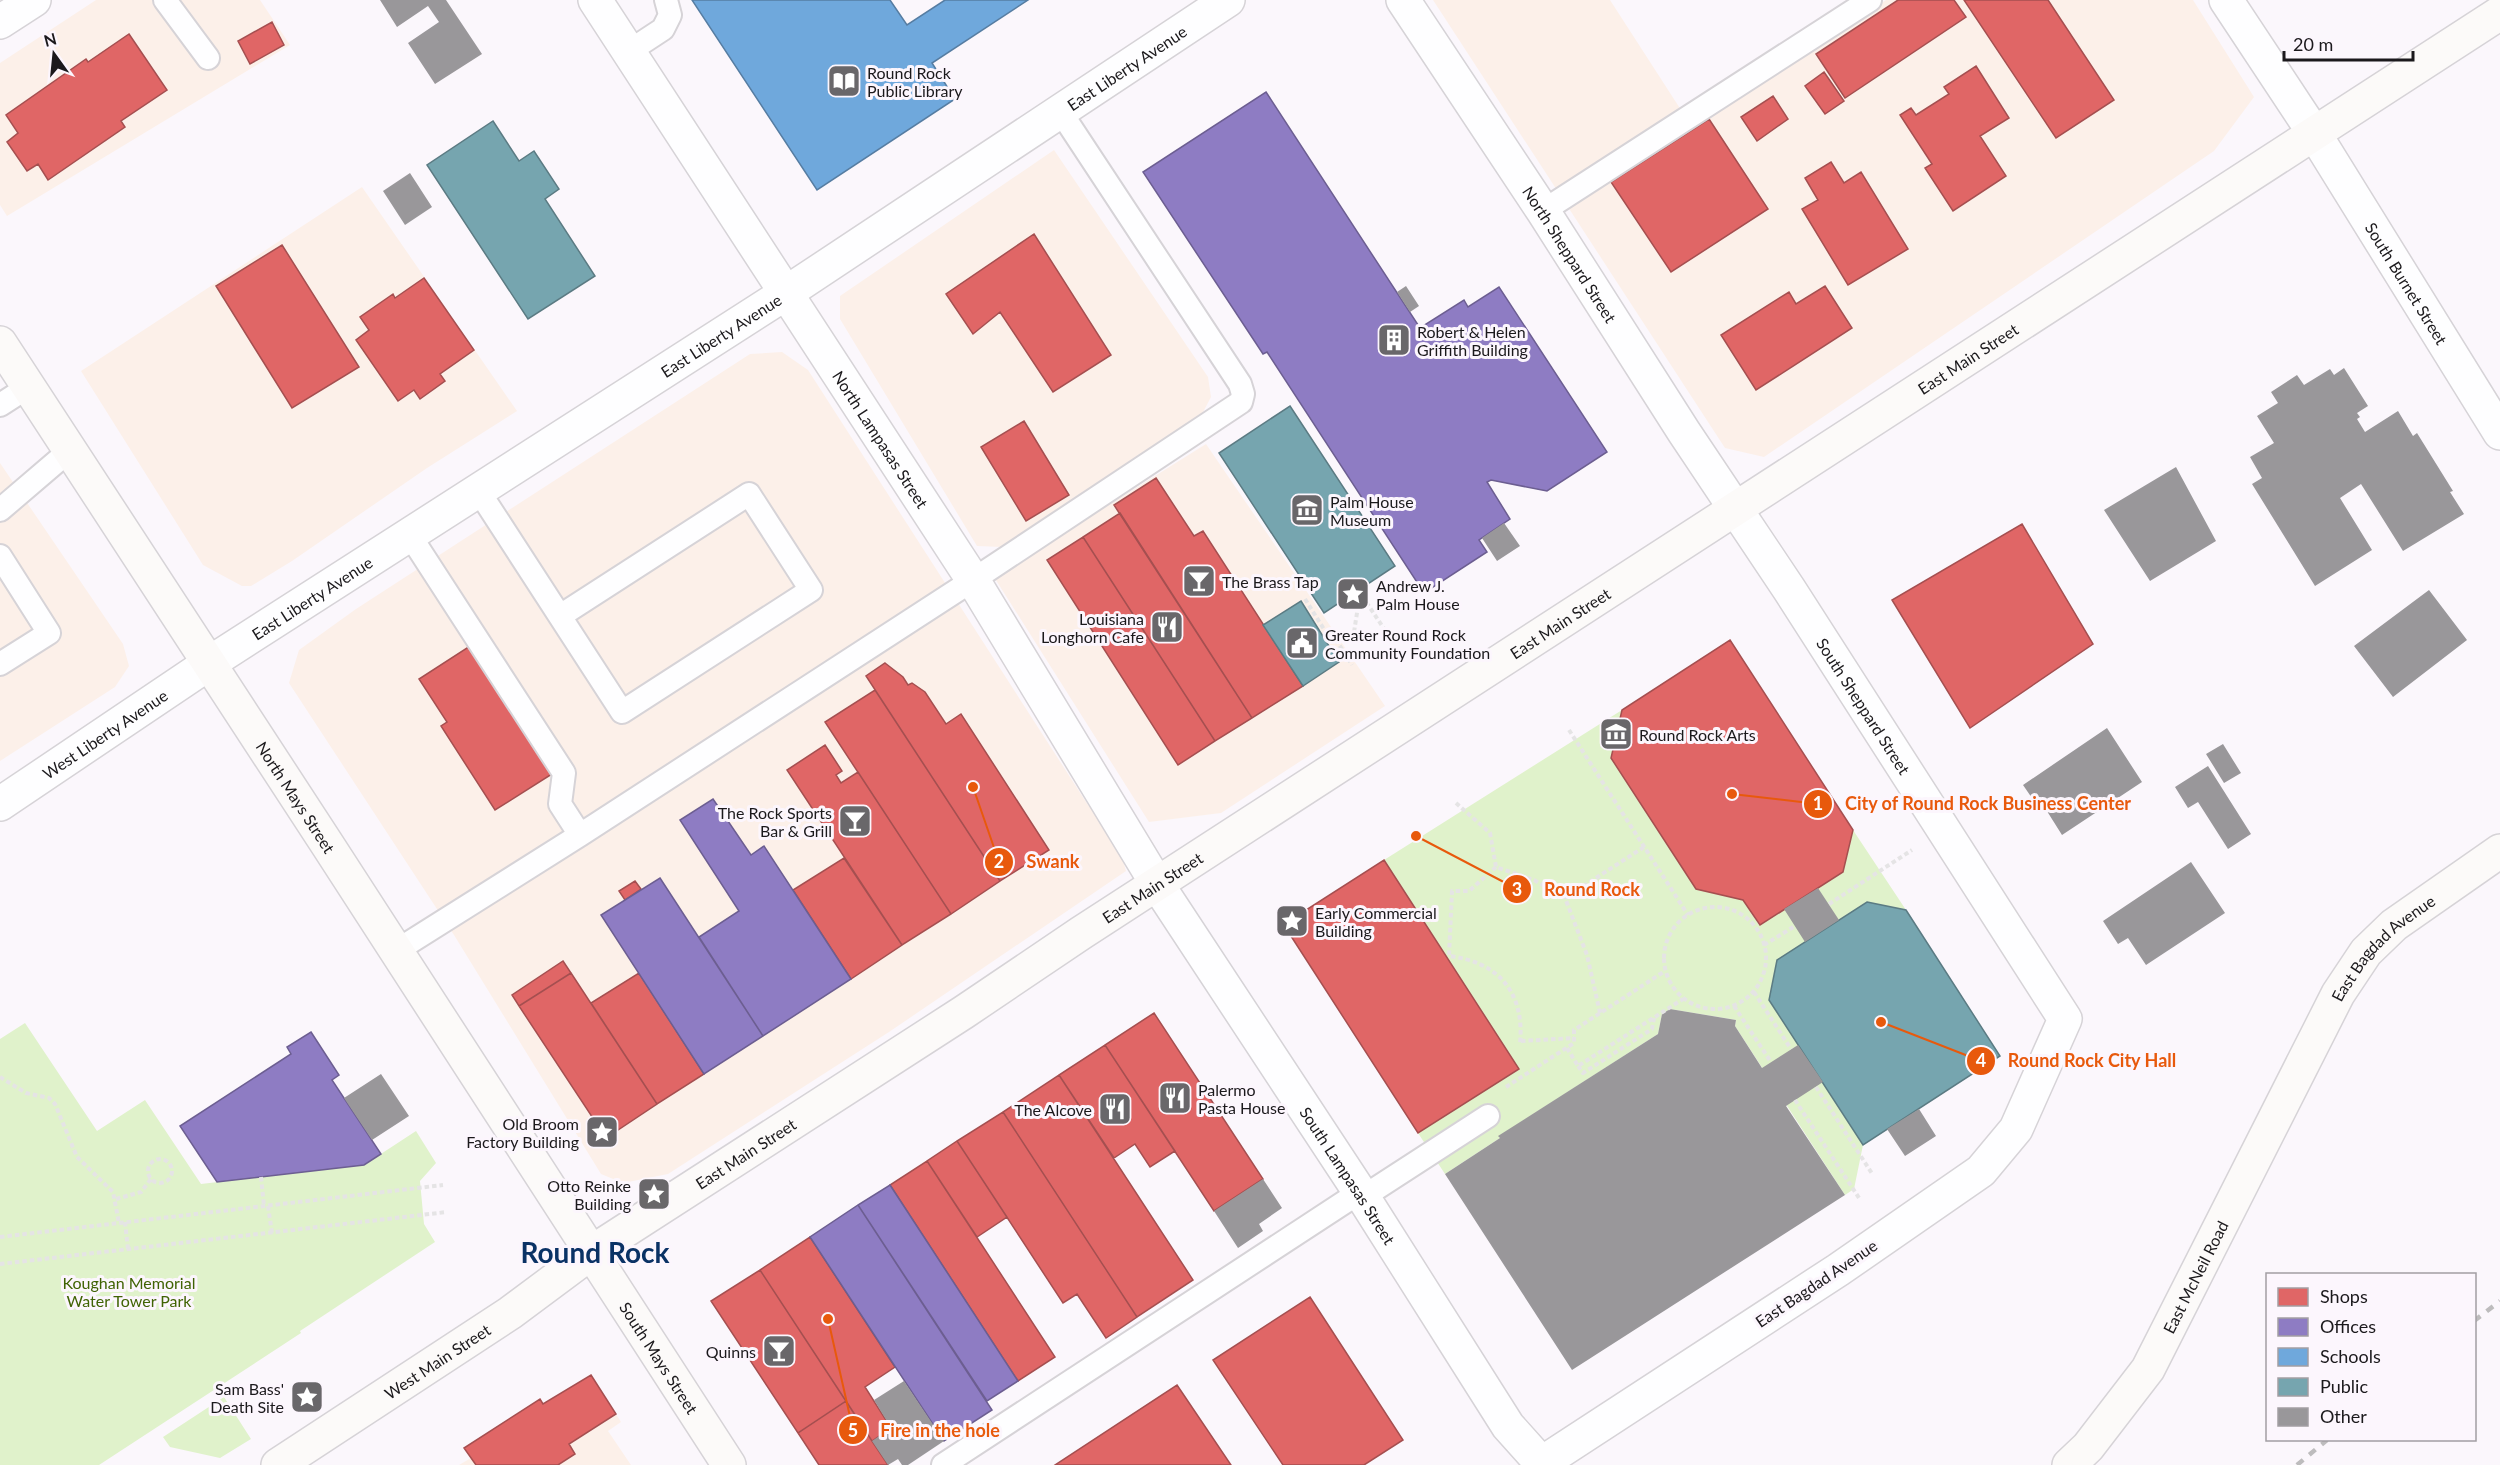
<svg xmlns="http://www.w3.org/2000/svg" width="2500" height="1465" font-family="Lato,sans-serif">
<rect width="100%" height="100%" fill="#fbf7fc"/>
<path fill="#fcf0e9" d="M96,0H260L290,45L7,216L0,205V63Z
M1433,0H1610L1692,127L1886,0H2193L2254,97L2214,151L1764,457L1725,448Z
M1054,150L1208,377L1211,397L1201,416L1002,547L977,546L840,319V296Z
M362,187L517,411L427,468L292,561L251,586H242L203,565L81,371Z
M782,352L808,370L1088,805L1117,839L1126,871L889,1032L668,1174L623,1183L601,1174L454,935L289,683L299,650L356,609L750,354Z
M1206,444L1385,706L1221,813L1149,822L994,577Z
M0,463L123,644L129,666L115,687L0,761Z
M591,1375L621,1422L608,1431L631,1465H459L471,1458L464,1448L540,1399L544,1404Z"/>
<path fill="#e0f2cb" d="M1622,710L1612,758L1696,889L1743,900L1759,925L1843,872L1853,830L1906,910L1777,960L1769,999L1863,1145L1854,1189L1845,1195L1735,1026L1736,1020L1670,1009L1662,1014L1658,1034L1499,1136L1500,1138L1445,1174L1418,1133L1518,1068L1384,860Z
M25,1023L97,1131L145,1100L201,1184L364,1165L416,1131L436,1163L420,1181L424,1224L435,1242L300,1331L301,1333L99,1465H0V1039Z
M224,1397L251,1439L220,1458L170,1447L163,1437Z"/>
<path fill="#e06666" stroke="#a54f50" stroke-width="1.5" d="M1898,0H1954L1966,17L1845,98L1816,54Z
M1964,0H2048L2114,100L2056,138Z
M272,22L284,45L250,64L238,41Z
M129,34L167,90L121,121L125,127L48,180L38,164L27,171L7,142L18,133L6,115L86,59L88,62Z
M1976,66L2009,118L1980,136L2006,176L1953,211L1925,168L1932,164L1900,115L1911,108L1916,115L1949,94L1944,87Z
M1824,72L1844,101L1825,114L1805,86Z
M1773,96L1788,119L1757,141L1741,117Z
M1709,119L1768,209L1671,272L1611,182Z
M1831,162L1844,183L1861,172L1908,249L1848,285L1802,209L1818,200L1805,178Z
M1034,234L1111,355L1053,392L1000,312L973,334L946,294Z
M282,245L359,367L292,408L216,286Z
M424,278L474,350L440,374L445,381L420,399L414,390L398,401L356,340L369,330L360,317L393,294L395,298Z
M1825,286L1852,328L1756,390L1721,335L1789,292L1796,304Z
M1024,421L1069,495L1026,521L981,447Z
M1156,478L1194,536L1203,531L1303,686L1252,718L1114,505Z
M1120,513L1252,718L1215,741L1083,537Z
M2022,524L2093,644L1970,728L1892,600Z
M1083,537L1215,741L1178,765L1047,560Z
M1730,640L1853,830L1843,872L1760,925L1743,900L1696,889L1611,758L1622,710Z
M470,646L552,774L495,810L441,726L447,722L419,679Z
M885,663L903,677L908,685L912,683L925,692L946,724L961,714L1049,850L1000,881L866,676Z
M875,690L1000,881L951,914L825,722Z
M825,745L842,771L836,775L841,783L858,772L951,914L902,945L787,770Z
M844,858L902,945L851,979L793,890Z
M1384,860L1519,1069L1418,1133L1289,933L1292,919Z
M635,881L641,889L625,900L619,891Z
M563,961L571,973L519,1006L512,995Z
M571,973L657,1104L606,1138L519,1006Z
M639,973L704,1074L657,1104L591,1003Z
M1154,1013L1263,1179L1214,1211L1105,1045Z
M1105,1045L1175,1151L1150,1167L1135,1144L1114,1158L1059,1075Z
M1059,1075L1193,1280L1137,1317L1003,1112Z
M1003,1112L1137,1317L1106,1338L1077,1294L1063,1303L957,1141Z
M957,1141L1007,1217L977,1237L927,1161Z
M927,1161L1055,1357L1018,1381L890,1185Z
M810,1237L895,1367L865,1387L891,1428L872,1441L760,1270Z
M760,1270L846,1401L798,1433L711,1301Z
M1310,1297L1403,1440L1364,1465H1283L1213,1360Z
M591,1375L616,1414L569,1444L575,1454L558,1465H476L464,1448L540,1399L543,1404Z
M1177,1385L1231,1465H1055Z
M846,1401L872,1441L888,1465H819L798,1433Z"/>
<path fill="#8e7cc3" stroke="#6c5e91" stroke-width="1.5" d="M1266,92L1420,328L1464,300L1468,307L1499,287L1607,452L1547,491L1491,480L1487,482L1510,519L1479,540L1487,552L1424,593L1267,352L1263,354L1143,172Z
M713,799L751,855L764,846L851,979L763,1036L699,937L739,911L680,820Z
M660,878L763,1036L704,1074L601,915Z
M311,1032L339,1075L332,1080L381,1154L364,1165L217,1182L180,1126L291,1054L287,1047Z
M890,1185L1018,1381L987,1401L858,1205Z
M858,1205L992,1410L944,1441L810,1237Z"/>
<path fill="#6fa8dc" stroke="#567da2" stroke-width="1.5" d="M692,0H890L907,25L945,0H1028L932,63L955,99L817,190Z"/>
<path fill="#76a5af" stroke="#5b7b83" stroke-width="1.5" d="M493,121L519,161L534,151L559,189L545,199L595,276L528,319L427,165Z
M1290,406L1395,566L1324,613L1219,453Z
M1301,601L1339,662L1303,686L1263,625Z
M1867,902L1906,910L2000,1056L1863,1145L1769,1000L1777,960Z"/>
<path fill="#99979a" d="M380,0H446L482,54L435,84L408,43L439,22L428,6L397,27Z
M410,173L432,207L405,225L383,191Z
M1406,286L1419,306L1410,312L1397,292Z
M2344,368L2368,406L2357,413L2360,417L2357,419L2365,432L2398,411L2413,436L2417,433L2453,491L2450,492L2464,514L2403,551L2361,484L2340,498L2372,550L2315,586L2252,484L2262,478L2250,457L2274,443L2257,416L2278,403L2271,392L2297,375L2304,385L2330,369L2334,375Z
M2176,467L2216,541L2150,581L2104,510Z
M1504,523L1520,546L1497,561L1482,538Z
M2429,590L2467,640L2393,697L2354,646Z
M2107,728L2142,782L2062,835L2045,808L2041,811L2023,785Z
M2223,744L2241,773L2224,783L2206,754Z
M2208,766L2251,834L2228,849L2198,802L2188,808L2175,787Z
M2191,862L2225,913L2146,965L2128,938L2118,944L2103,921Z
M1818,888L1839,920L1805,942L1784,909Z
M1670,1009L1736,1020L1735,1026L1762,1068L1798,1045L1823,1082L1786,1106L1845,1195L1572,1370L1445,1174L1500,1138L1498,1136L1658,1034L1662,1014Z
M381,1074L409,1116L372,1140L344,1098Z
M1919,1109L1936,1136L1905,1156L1887,1129Z
M1263,1179L1282,1208L1259,1224L1263,1231L1238,1248L1214,1211Z
M904,1381L944,1441L908,1465H902L898,1459L888,1465L872,1441L891,1428L874,1400Z"/>
<g fill="none" stroke-linecap="round" stroke-linejoin="round">
<g stroke="#d6d3d7" stroke-width="26">
<path id="lane" d="M165,0L208,58
M628,52L663,29L670,15L666,0
M1543,211L1870,0
M0,405L28,387
M478,490L622,712L811,590L749,494L560,616
M0,510L69,451
M409,534L564,773L560,804L580,835
M0,556L49,633L0,664
M396,951L580,835L973,580L1241,402L1243,394L1240,384L1060,111
M1363,1197L1488,1116
M943,1465L1360,1192"/>
</g>
<g stroke="#d6d3d7" stroke-width="36">
<g id="street">
<path id="s1" d="M595,0L973,580L1157,884L1363,1197L1508,1426L1543,1465"/>
<path id="s2" d="M1403,0L1543,211L1684,432L1789,589L2065,1019L2016,1129L1981,1171L1838,1270L1539,1465"/>
<path id="s3" d="M2226,0L2314,133L2500,433"/>
<path d="M0,22L34,0"/>
<path id="s4" d="M0,804L208,664L786,293L1228,0"/>
</g>
</g>
<g stroke="#d6d3d7" stroke-width="36">
<g id="secondary">
<path id="s5" d="M0,343L327,844L729,1465"/>
<path id="s6" d="M278,1465L510,1313L592,1252L964,1012L1081,933L2500,13"/>
<path id="s7" d="M2069,1465L2088,1447L2148,1369L2338,994L2366,952L2394,925L2500,851"/>
</g>
</g>
<path stroke="#e5e4e5" stroke-width="4" stroke-dasharray="4.5 3" stroke-linecap="butt" d="M1358,590L1391,639
M1305,599L1327,634L1333,635L1352,665
M1354,632L1360,594
M1569,730L1688,915
M1456,803L1490,833L1496,867L1534,880L1565,898
M1496,867L1469,891H1452L1449,956C1499,962 1525,993 1520,1044
M1829,904L1912,850
M1664 958a51 51 0 1 1 102 0a51 51 0 1 1-102 0Z
M1764,945L1795,926
M1754,992L1791,1049
M1734,1006L1771,1062
M1600,1013L1587,955L1565,898L1644,847
M1521,1041L1574,1038
M1567,1048L1578,1066L1683,999
M1578,1066L1583,1073L1652,1029L1654,1018
M0,1077L26,1093L49,1098L55,1104L77,1157L113,1192L119,1223
M1506,1087L1574,1043V1030L1665,971
M1816,1087L1873,1175
M1795,1100L1859,1198
M148 1171a12 12 0 1 1 24 0a12 12 0 1 1-24 0Z
M261,1177L264,1206
M116,1199L141,1192L151,1179
M268,1206L272,1233
M125,1222L128,1249
M0,1237L443,1185
M0,1264L447,1212"/>
<use href="#lane" stroke="#fefeff" stroke-width="22"/>
<use href="#street" stroke="#fefeff" stroke-width="33"/>
<use href="#secondary" stroke="#fcfaf9" stroke-width="33"/>
<path stroke="#bdbcbd" stroke-width="4.5" stroke-dasharray="8 8" stroke-linecap="butt" d="M2474,1321L2500,1301
M2297,1465L2327,1440"/>
</g>
<defs>
<g id="library-square" transform="scale(1.725)"><rect x="-9" y="-9" width="18" height="18" rx="4" fill="#69676a" stroke="#fcf6fd"/><path d="M-6-4Q-3-5.5-.7-3.5V5Q-3 3-6 4ZM6-4Q3-5.5 .7-3.5V5Q3 3 6 4Z" fill="#fff"/></g>
<g id="building-square" transform="scale(1.725)"><rect x="-9" y="-9" width="18" height="18" rx="4" fill="#69676a" stroke="#fcf6fd"/><path d="M-4-6H4V6H1V3H-1V6H-4ZM-2.5-4.3h1.7v1.8h-1.7ZM.8-4.3h1.7v1.8H.8ZM-2.5-1h1.7V.8h-1.7ZM.8-1h1.7V.8H.8Z" fill="#fff"/></g>
<g id="museum-square" transform="scale(1.725)"><rect x="-9" y="-9" width="18" height="18" rx="4" fill="#69676a" stroke="#fcf6fd"/><path d="M0-6L6-3V-2H-6V-3ZM-5-1h2V3h-2ZM-1-1h2V3h-2ZM3-1h2V3H3ZM-6 4H6V6H-6Z" fill="#fff"/></g>
<g id="bar-square" transform="scale(1.725)"><rect x="-9" y="-9" width="18" height="18" rx="4" fill="#69676a" stroke="#fcf6fd"/><path d="M-6-5H6L.8 .8V4.5H3.5V6h-7V4.5H-.8V.8Z" fill="#fff"/></g>
<g id="sight-square" transform="scale(1.725)"><rect x="-9" y="-9" width="18" height="18" rx="4" fill="#69676a" stroke="#fcf6fd"/><path d="M0-6L1.8-2.2L6-1.7L2.9 1.2L3.7 5.4L0 3.3L-3.7 5.4L-2.9 1.2L-6-1.7L-1.8-2.2Z" fill="#fff"/></g>
<g id="restaurant-square" transform="scale(1.725)"><rect x="-9" y="-9" width="18" height="18" rx="4" fill="#69676a" stroke="#fcf6fd"/><path d="M-5-6h1v4h1v-4h1v4h1v-4h1v5L-1.5 .5V6h-2V.5L-5-1ZM5-6V6H3V1.5H1.5Q1.5-4 5-6Z" fill="#fff"/></g>
<g id="civic-square" transform="scale(1.725)"><rect x="-9" y="-9" width="18" height="18" rx="4" fill="#69676a" stroke="#fcf6fd"/><path d="M-.6-6.5H3V-4.5H.6V-3L4-1V1h2V6H-6V1h2V-1L-.6-3ZM-1.2 2.5V6h2.4V2.5Z" fill="#fff"/></g>
</defs>
<g fill-rule="evenodd">
<use href="#library-square" x="844" y="81"/>
<use href="#building-square" x="1394" y="340"/>
<use href="#museum-square" x="1307" y="510"/>
<use href="#bar-square" x="1199" y="581"/>
<use href="#sight-square" x="1353" y="594"/>
<use href="#restaurant-square" x="1167" y="627"/>
<use href="#civic-square" x="1302" y="643"/>
<use href="#museum-square" x="1616" y="734"/>
<use href="#bar-square" x="855" y="821"/>
<use href="#sight-square" x="1292" y="921"/>
<use href="#restaurant-square" x="1175" y="1098"/>
<use href="#restaurant-square" x="1115" y="1109"/>
<use href="#sight-square" x="602" y="1132"/>
<use href="#sight-square" x="654" y="1194"/>
<use href="#bar-square" x="779" y="1351"/>
<use href="#sight-square" x="307" y="1397"/>
</g>
<g text-anchor="middle" dominant-baseline="central" stroke-width="6" stroke-linejoin="round" paint-order="stroke">
<g font-size="16" fill="#1b191c" stroke="#fcf6fd">
<text stroke="none"><textPath href="#s4" startOffset="1346">East Liberty Avenue</textPath></text>
<text stroke="none"><textPath href="#s2" startOffset="304">North Sheppard Street</textPath></text>
<text stroke="none"><textPath href="#s3" startOffset="336">South Burnet Street</textPath></text>
<text stroke="none"><textPath href="#s4" startOffset="860">East Liberty Avenue</textPath></text>
<text stroke="none"><textPath href="#s6" startOffset="2020">East Main Street</textPath></text>
<text stroke="none"><textPath href="#s1" startOffset="524">North Lampasas Street</textPath></text>
<text stroke="none"><textPath href="#s4" startOffset="374">East Liberty Avenue</textPath></text>
<text stroke="none"><textPath href="#s6" startOffset="1534">East Main Street</textPath></text>
<text stroke="none"><textPath href="#s2" startOffset="843">South Sheppard Street</textPath></text>
<text stroke="none"><textPath href="#s4" startOffset="126">West Liberty Avenue</textPath></text>
<text stroke="none"><textPath href="#s5" startOffset="542">North Mays Street</textPath></text>
<text stroke="none"><textPath href="#s6" startOffset="1048">East Main Street</textPath></text>
<text stroke="none"><textPath href="#s7" startOffset="610">East Bagdad Avenue</textPath></text>
<text stroke="none"><textPath href="#s6" startOffset="562">East Main Street</textPath></text>
<text stroke="none"><textPath href="#s1" startOffset="1396">South Lampasas Street</textPath></text>
<text stroke="none"><textPath href="#s7" startOffset="228">East McNeil Road</textPath></text>
<text transform="translate(1816 1283) rotate(-34)">East Bagdad Avenue</text>
<text stroke="none"><textPath href="#s5" startOffset="1210">South Mays Street</textPath></text>
<text stroke="none"><textPath href="#s6" startOffset="190">West Main Street</textPath></text>
</g>
<g font-size="16" fill="#1b191c" stroke="#fcf6fd" text-anchor="start">
<text x="867" y="72">Round Rock<tspan x="867" dy="18">Public Library</tspan></text>
<text x="1417" y="331">Robert &amp; Helen<tspan x="1417" dy="18">Griffith Building</tspan></text>
<text x="1330" y="501">Palm House<tspan x="1330" dy="18">Museum</tspan></text>
<text x="1222" y="581">The Brass Tap</text>
<text x="1376" y="585">Andrew J.<tspan x="1376" dy="18">Palm House</tspan></text>
<text x="1144" y="618" text-anchor="end">Louisiana<tspan x="1144" dy="18">Longhorn Cafe</tspan></text>
<text x="1325" y="634">Greater Round Rock<tspan x="1325" dy="18">Community Foundation</tspan></text>
<text x="1639" y="734">Round Rock Arts</text>
<text x="832" y="812" text-anchor="end">The Rock Sports<tspan x="832" dy="18">Bar &amp; Grill</tspan></text>
<text x="1315" y="912">Early Commercial<tspan x="1315" dy="18">Building</tspan></text>
<text x="1198" y="1089">Palermo<tspan x="1198" dy="18">Pasta House</tspan></text>
<text x="1092" y="1109" text-anchor="end">The Alcove</text>
<text x="579" y="1123" text-anchor="end">Old Broom<tspan x="579" dy="18">Factory Building</tspan></text>
<text x="631" y="1185" text-anchor="end">Otto Reinke<tspan x="631" dy="18">Building</tspan></text>
<text x="756" y="1351" text-anchor="end">Quinns</text>
<text x="284" y="1388" text-anchor="end">Sam Bass'<tspan x="284" dy="18">Death Site</tspan></text>
</g>
<g font-size="16" fill="#406304" stroke="#fcf6fd">
<text x="129" y="1282">Koughan Memorial<tspan x="129" dy="18">Water Tower Park</tspan></text>
</g>
<g font-size="28" font-weight="bold" fill="#0a3265" stroke="#fcf6fd">
<text x="595" y="1252">Round Rock</text>
</g>
</g>
<path fill="none" stroke="#e8590c" stroke-width="2" d="M1732 794L1818 804M973 787L999 862M1416 836L1517 889M1881 1022L1981 1061M828 1319L853 1430"/>
<g fill="#e8590c" stroke="#fcf6fd" stroke-width="2">
<circle cx="1732" cy="794" r="6"/>
<circle cx="973" cy="787" r="6"/>
<circle cx="1416" cy="836" r="6"/>
<circle cx="1881" cy="1022" r="6"/>
<circle cx="828" cy="1319" r="6"/>
<circle cx="1818" cy="804" r="15"/>
<circle cx="999" cy="862" r="15"/>
<circle cx="1517" cy="889" r="15"/>
<circle cx="1981" cy="1061" r="15"/>
<circle cx="853" cy="1430" r="15"/>
</g>
<g font-size="18" text-anchor="middle" font-weight="bold" fill="#fff">
<text x="1818" y="810">1</text>
<text x="999" y="868">2</text>
<text x="1517" y="896">3</text>
<text x="1981" y="1067">4</text>
<text x="853" y="1437">5</text>
</g>
<g font-size="18" text-anchor="middle" font-weight="bold" fill="#e8590c" stroke="#fcf6fd" stroke-width="6" stroke-linejoin="round" paint-order="stroke">
<text x="1988" y="810">City of Round Rock Business Center</text>
<text x="1053" y="868">Swank</text>
<text x="1592" y="896">Round Rock</text>
<text x="2092" y="1067">Round Rock City Hall</text>
<text x="940" y="1437">Fire in the hole</text>
</g>
<rect x="2266" y="1273" width="210" height="168" fill="#fcf6fd" stroke="#a29ea3" stroke-width="1.5"/>
<rect x="2278" y="1288" width="30" height="18" fill="#e06666" stroke="#a29ea3" stroke-width="1.5"/>
<text x="2320" y="1303" font-size="18" fill="#1b191c">Shops</text>
<rect x="2278" y="1318" width="30" height="18" fill="#8e7cc3" stroke="#a29ea3" stroke-width="1.5"/>
<text x="2320" y="1333" font-size="18" fill="#1b191c">Offices</text>
<rect x="2278" y="1348" width="30" height="18" fill="#6fa8dc" stroke="#a29ea3" stroke-width="1.5"/>
<text x="2320" y="1363" font-size="18" fill="#1b191c">Schools</text>
<rect x="2278" y="1378" width="30" height="18" fill="#76a5af" stroke="#a29ea3" stroke-width="1.5"/>
<text x="2320" y="1393" font-size="18" fill="#1b191c">Public</text>
<rect x="2278" y="1408" width="30" height="18" fill="#99979a" stroke="#a29ea3" stroke-width="1.5"/>
<text x="2320" y="1423" font-size="18" fill="#1b191c">Other</text>
<g transform="translate(54 54) rotate(345)" stroke="#fcf6fd" stroke-width="4.5" paint-order="stroke">
<path d="M0-4.5L10 22L0 15L-10 22Z" fill="#1b191c"/>
<text y="-9" font-size="16" font-weight="bold" text-anchor="middle" fill="#1b191c">N</text>
</g>
<path d="M2284 51v9h129v-9" fill="none" stroke="#1b191c" stroke-width="3"/>
<text x="2293" y="51" font-size="18" fill="#1b191c" stroke="#fcf6fd" stroke-width="4.5" paint-order="stroke">20 m</text>
</svg>
